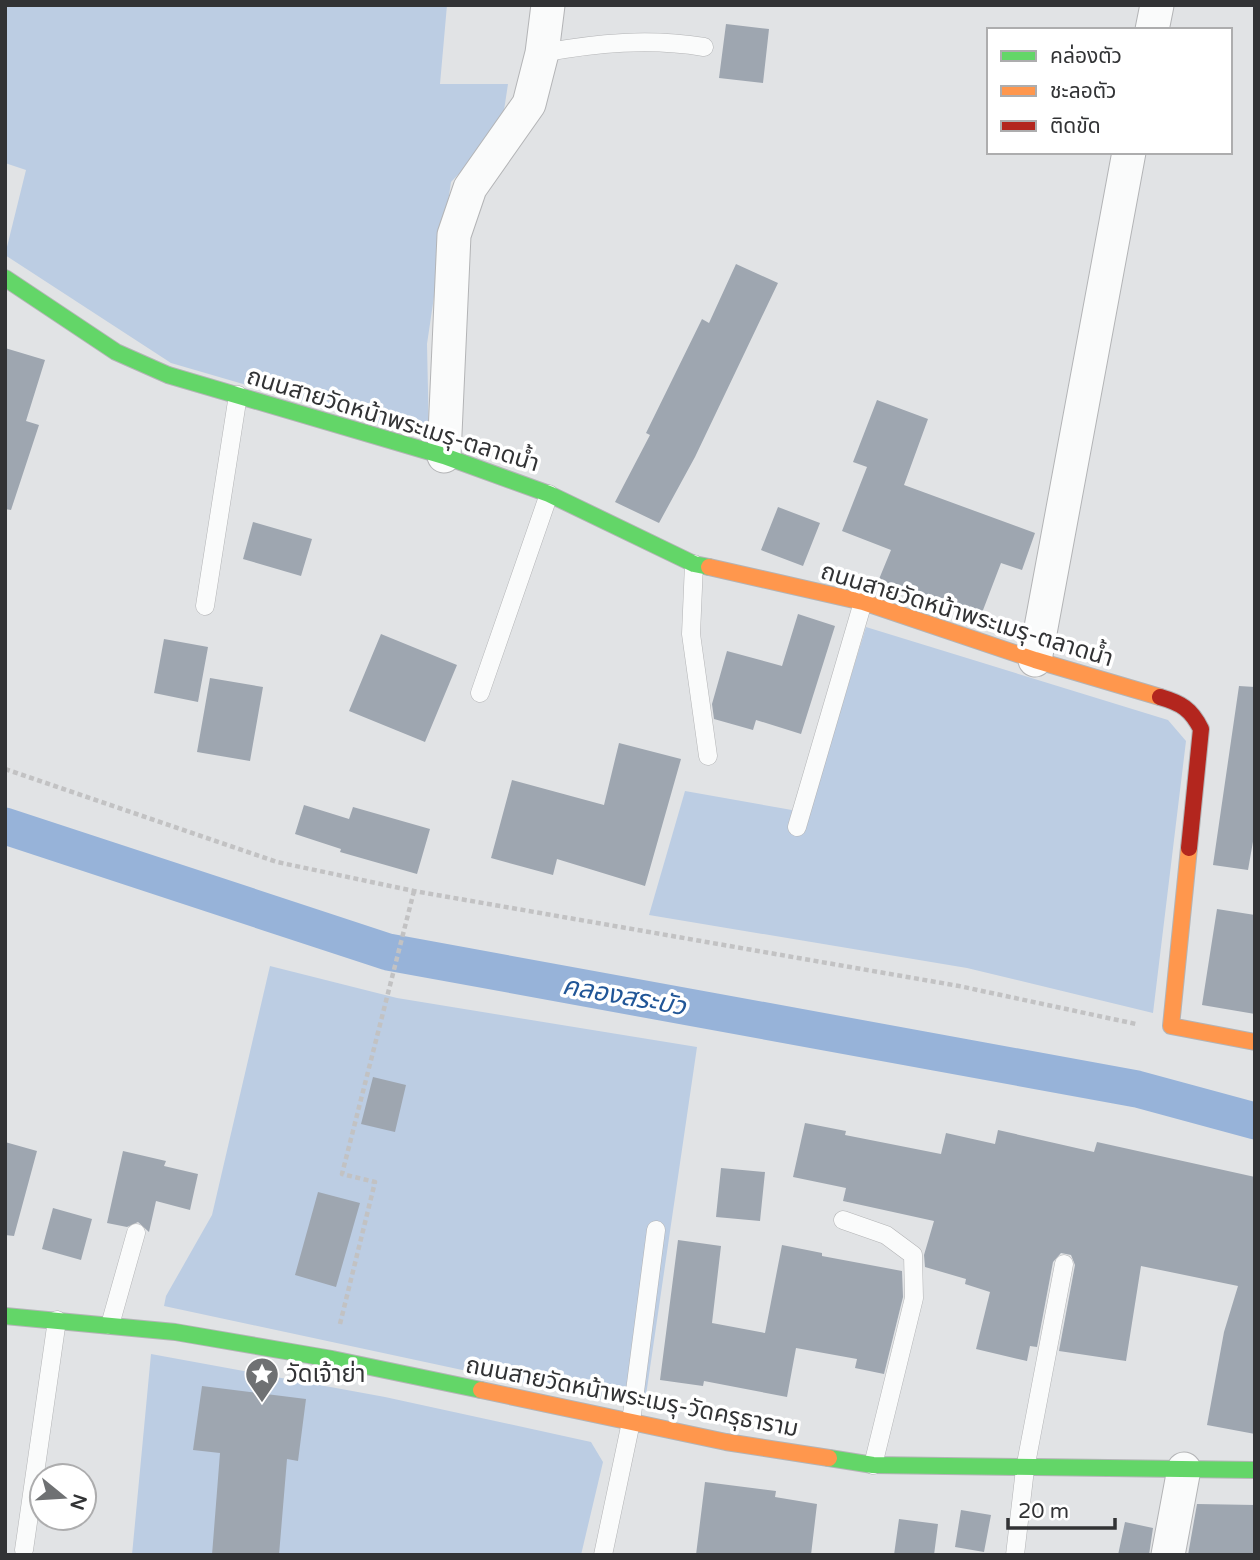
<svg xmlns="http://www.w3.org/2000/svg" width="1260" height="1560" font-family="'Varela Round','Noto Sans Thai',sans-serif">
<rect width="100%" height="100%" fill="#e1e3e5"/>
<path fill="#bccde3" d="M5,5H447L440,84H508L501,130L451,182L427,344L429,438L171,363L5,255L26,170L5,163Z
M866,627L1168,720L1186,741L1153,1013L967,968L649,915L685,791L809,813Z
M270,966L397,998L697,1047L644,1409L164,1306L166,1296L212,1215Z
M151,1354L385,1397L591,1442L603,1462L581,1555H132Z"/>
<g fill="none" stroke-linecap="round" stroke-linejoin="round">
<path stroke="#97b3d9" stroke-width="37" d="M5,826L388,952L1137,1089L1255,1121"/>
</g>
<path fill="#9ea6b0" d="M726,24L769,29L763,83L719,78Z
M736,264L778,283L695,457L659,523L615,502L650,435L646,433L702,319L709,323Z
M5,348L45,360L26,421L39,425L11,510L5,509Z
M877,400L928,419L904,485L1035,533L1022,570L1001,563L980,618L877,584L891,550L842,531L867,467L853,462Z
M778,507L820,523L803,566L761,550Z
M253,522L312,539L301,576L243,559Z
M798,614L835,626L801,734L756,720L753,730L714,719L712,704L727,651L782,666Z
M381,634L457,665L425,742L349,711Z
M164,639L208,647L198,702L154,693Z
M210,678L263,687L250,761L197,752Z
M1239,686L1255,687V830L1248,870L1213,865Z
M619,743L681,759L645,886L557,859L553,875L491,858L512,780L604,805Z
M304,805L349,819L353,807L430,829L417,874L340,852L341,849L295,834Z
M1217,909L1255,915V1014L1202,1005Z
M373,1077L406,1085L395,1132L361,1124Z
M805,1123L846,1131L845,1135L941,1154L946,1133L995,1144L998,1130L1094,1152L1097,1142L1255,1177V1434L1207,1425L1224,1332L1238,1286L1141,1266L1126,1361L1059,1351L1075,1265L1071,1255L1061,1253L1053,1262L1037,1347L1030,1346L1027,1361L976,1349L990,1292L965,1284L966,1279L925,1267L924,1255L934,1221L843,1201L846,1188L793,1177Z
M5,1142L37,1151L14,1236L5,1235Z
M123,1151L166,1161L164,1166L198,1174L190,1210L156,1201L149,1232L138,1222L127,1227L107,1223Z
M721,1168L765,1172L760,1221L716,1217Z
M318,1192L360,1203L336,1287L295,1275Z
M53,1208L92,1219L81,1260L42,1249Z
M678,1240L721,1246L712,1323L765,1333L782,1245L822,1253V1256L902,1271L903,1297L884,1374L855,1368L857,1359L796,1348L787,1397L704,1381L703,1386L660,1380Z
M202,1386L306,1399L298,1461L287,1459L279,1555H212L220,1453L193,1450Z
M705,1482L776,1491L775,1497L817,1504L811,1555H696Z
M1197,1504L1255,1505V1555H1188Z
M961,1510L991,1515L984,1552L955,1547Z
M899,1519L938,1524L934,1555H894Z
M1125,1522L1153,1528L1149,1555H1118Z"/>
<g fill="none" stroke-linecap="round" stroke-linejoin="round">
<g stroke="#b3b4b6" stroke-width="19">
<path id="lane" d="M542,53C597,43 649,38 704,47
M694,564L691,634L708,756
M205,606L238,395
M480,693L549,494
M797,827L863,602
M843,1220L886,1235L913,1255L914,1298L873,1465
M110,1325L136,1233
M24,1550L57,1320
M603,1555L631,1422L656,1230
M1015,1555L1025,1469L1064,1264"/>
</g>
<g stroke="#b3b4b6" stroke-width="35">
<path id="street" d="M1152,30L1157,5
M444,456L454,235L470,188L529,104L542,53L548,5
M1035,660L1129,152
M1168,1555L1184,1469"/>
</g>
<g stroke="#b3b4b6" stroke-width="18">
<path id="fast" d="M5,278L116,352L168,375L444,456L549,494L694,564L709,567
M5,1316L175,1332L332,1359L481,1390
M829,1458L873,1465L1255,1470"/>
</g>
<g stroke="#b3b4b6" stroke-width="18">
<path id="slow" d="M709,567L863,602L1035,660L1160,697
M1189,848L1171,1026L1255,1042
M481,1390L726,1442L829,1458"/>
</g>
<g stroke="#b3b4b6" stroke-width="18">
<path id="jam" d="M1160,697C1181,703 1191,709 1201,729L1189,848"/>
</g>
<path stroke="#c2c2c3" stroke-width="4.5" stroke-dasharray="5 3.5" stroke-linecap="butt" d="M5,769L277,862L414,891L959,986L1136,1024
M340,1324L375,1182L342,1174L414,891"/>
<use href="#lane" stroke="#fafbfb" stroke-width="18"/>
<use href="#street" stroke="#fafbfb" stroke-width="33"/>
<use href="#fast" stroke="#63d668" stroke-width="16"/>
<use href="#slow" stroke="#ff974d" stroke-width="16"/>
<use href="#jam" stroke="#b3261e" stroke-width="16"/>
</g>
<defs>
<g id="sight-pin" transform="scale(1.75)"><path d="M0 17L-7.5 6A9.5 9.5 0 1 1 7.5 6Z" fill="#6f7173" stroke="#fff"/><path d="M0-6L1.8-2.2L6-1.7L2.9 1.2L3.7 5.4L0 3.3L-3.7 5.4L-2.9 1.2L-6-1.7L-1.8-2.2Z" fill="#fff"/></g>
</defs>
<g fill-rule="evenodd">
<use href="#sight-pin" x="262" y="1374"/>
</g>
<g text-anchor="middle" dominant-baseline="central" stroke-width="7" stroke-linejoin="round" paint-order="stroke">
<g font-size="24" fill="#323335" stroke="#fff">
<text transform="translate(393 420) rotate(17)">ถนนสายวัดหน้าพระเมรุ-ตลาดน้ำ</text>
<text transform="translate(967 615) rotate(17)">ถนนสายวัดหน้าพระเมรุ-ตลาดน้ำ</text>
<text transform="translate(632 1397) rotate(11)">ถนนสายวัดหน้าพระเมรุ-วัดครุธาราม</text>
</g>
<g font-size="24" fill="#323335" stroke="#fff" text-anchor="start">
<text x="286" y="1374">วัดเจ้าย่า</text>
</g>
<g font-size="26" font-style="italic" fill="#215697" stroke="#fff">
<text transform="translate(624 996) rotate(10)">คลองสระบัว</text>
</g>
</g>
<rect width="1260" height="1560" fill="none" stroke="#323335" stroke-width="14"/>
<rect x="987" y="28" width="245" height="126" fill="#ffffff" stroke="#adadae" stroke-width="2"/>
<rect x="1001" y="51" width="35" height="10" fill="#63d668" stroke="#adadae" stroke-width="2"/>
<text x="1050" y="63" font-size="21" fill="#323335">คล่องตัว</text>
<rect x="1001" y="86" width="35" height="10" fill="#ff974d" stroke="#adadae" stroke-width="2"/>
<text x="1050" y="98" font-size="21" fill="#323335">ชะลอตัว</text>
<rect x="1001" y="121" width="35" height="10" fill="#b3261e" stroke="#adadae" stroke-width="2"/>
<text x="1050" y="133" font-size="21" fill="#323335">ติดขัด</text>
<g transform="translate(63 1497) rotate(108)"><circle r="33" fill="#ffffff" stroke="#adadae" stroke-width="2"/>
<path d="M0-5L12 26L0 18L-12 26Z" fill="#6f7173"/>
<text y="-10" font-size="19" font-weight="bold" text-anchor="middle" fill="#323335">N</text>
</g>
<path d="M1008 1518v10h107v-10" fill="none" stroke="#323335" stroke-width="3.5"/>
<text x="1018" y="1518" font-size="21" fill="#323335" stroke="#ffffff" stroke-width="5" paint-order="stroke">20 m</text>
</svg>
